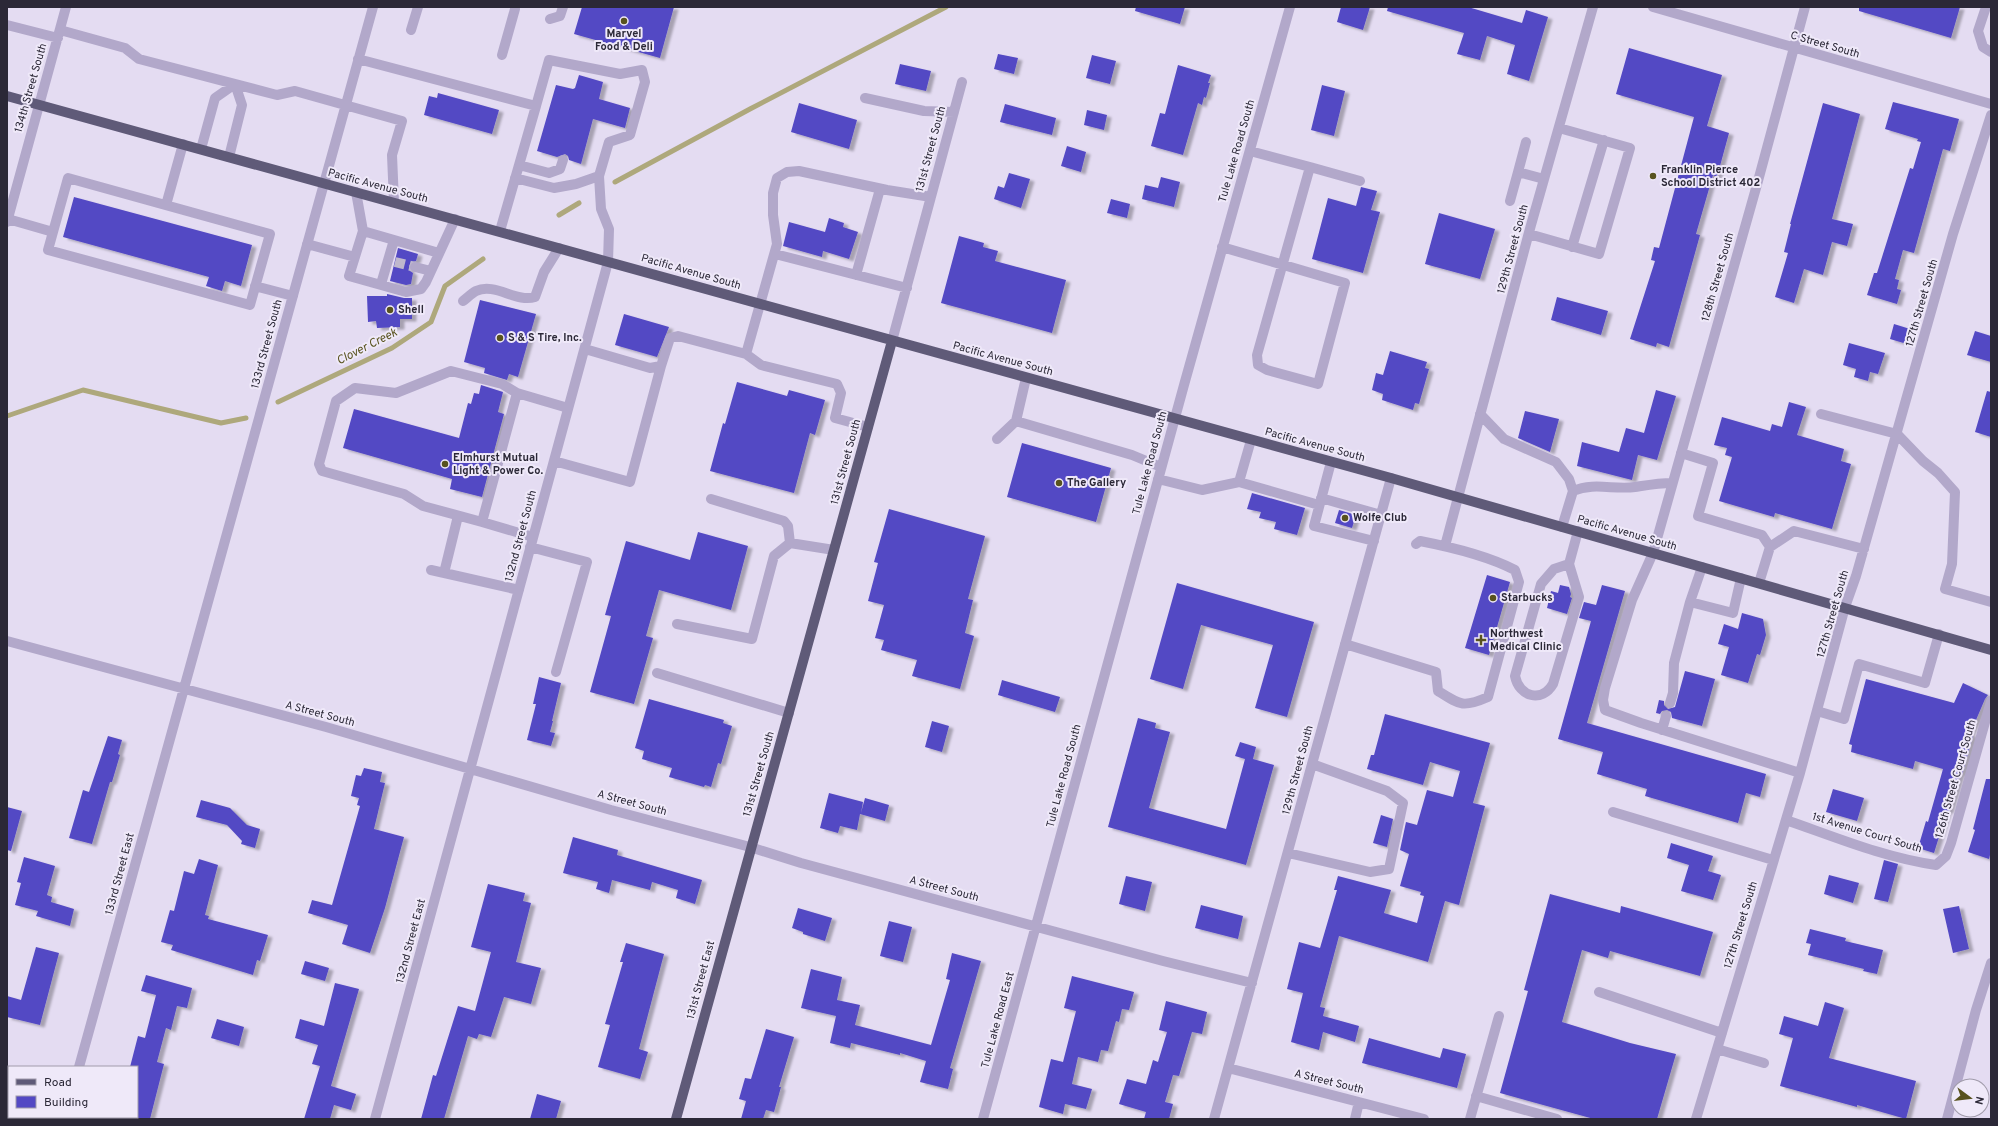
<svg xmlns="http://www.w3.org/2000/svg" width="1998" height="1126" font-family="Overpass,sans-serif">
<defs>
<filter id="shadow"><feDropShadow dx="4.5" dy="2.5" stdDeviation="1" flood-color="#0004"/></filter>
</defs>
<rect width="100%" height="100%" fill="#e4dcf2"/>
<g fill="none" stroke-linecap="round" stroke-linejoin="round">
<path stroke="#aea87c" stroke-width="5" d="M615,182L750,109L946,7
M559,215L579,203
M278,402L392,348L431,322L445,286L483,259
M7,416L83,390L221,423L246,418"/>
</g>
<path fill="#5348c4" filter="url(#shadow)" d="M582,7H674L660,58L574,34Z
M1136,7H1185L1180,24L1135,11Z
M1341,7H1370L1363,30L1337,22Z
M1388,7H1468L1522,23L1526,10L1548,17L1529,81L1507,74L1515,45L1487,36L1480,60L1457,54L1464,33L1387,11Z
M1859,7H1960L1951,38L1859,11Z
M1629,48L1722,75L1707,126L1729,133L1717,177L1713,175L1696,234L1700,235L1669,347L1657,343L1656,347L1630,339L1655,261L1651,260L1654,247L1659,248L1694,117L1616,94Z
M998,54L1018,58L1014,74L994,69Z
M1092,55L1116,61L1110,84L1086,78Z
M900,64L931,71L926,91L895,84Z
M1178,65L1211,75L1208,83H1210L1206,98L1204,97L1202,105L1198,103L1183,155L1151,146L1160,113L1165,114Z
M579,75L603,82L599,99L630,108L625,128L593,119L581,164L569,160L568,156L565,154L557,157L537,151L556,85L573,89L575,88Z
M1322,85L1345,91L1334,136L1311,130Z
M438,93L499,110L492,134L424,115L429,96L437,98Z
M1893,102L1959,119L1950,151L1943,149L1914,253L1903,250L1895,279L1899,280L1897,289L1901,290L1897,304L1867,295L1874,273H1877L1910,168L1913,169L1921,142L1917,141L1918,139L1885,129Z
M799,103L857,120L849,149L791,132Z
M1823,103L1860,114L1832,219L1853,224L1847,246L1832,242L1823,275L1804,269L1794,303L1775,297L1788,253L1784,252L1791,224H1790Z
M1005,104L1056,118L1052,135L1000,122Z
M1087,110L1107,115L1104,130L1084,125Z
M1067,146L1086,152L1081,172L1061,166Z
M1009,173L1030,179L1021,208L994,199L998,186L1004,188Z
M1161,177L1180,182L1174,207L1142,199L1145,185L1158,188Z
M1361,187L1377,191L1371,210L1380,212L1363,273L1312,259L1328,198L1356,206Z
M74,197L252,245L241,286L225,281L222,291L206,286L209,277L63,237Z
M1111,199L1130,204L1127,218L1107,213Z
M1439,213L1495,229L1480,279L1425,264Z
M829,218L844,223L843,227L858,232L849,259L823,251L822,257L783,246L789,222L825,232Z
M959,236L984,243L983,247L998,251L995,261L1066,280L1052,333L941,303Z
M398,248L418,254L416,261L411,262L409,266L410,271L413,273L411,284L406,285L390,281Z
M387,294L404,298H412V319H400V327L377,328L376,321L368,322L367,296H387Z
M1557,297L1608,311L1601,335L1551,320Z
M480,300L536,314L518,377L509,374L507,380L484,373L485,368L464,362Z
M624,314L669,327L657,357L615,345Z
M1894,324L1910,329L1907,344L1890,339Z
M1975,331L1991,336V362L1967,355Z
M1849,343L1885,353L1878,374L1870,372L1868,381L1854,377L1856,369L1843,365Z
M1390,351L1427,362L1425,368L1429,369L1419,404L1415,403L1413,410L1382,400L1383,394L1372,390L1376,373L1383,375Z
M737,382L787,396L789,390L825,400L815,435L810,433L794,493L710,471L723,423L725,424Z
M481,385L503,392L498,412L504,414L482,497L450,489L452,479L343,448L354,409L459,438L468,403L471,404L474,393L479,394Z
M1656,390L1676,396L1657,460L1638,455L1632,480L1577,466L1582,442L1619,452L1626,428L1644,433Z
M1987,391L1991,392V437L1975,432Z
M1789,402L1806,407L1797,435L1844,449L1841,461L1851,464L1832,529L1775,513L1774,517L1719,501L1732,457L1725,455L1727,448L1714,445L1722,417L1770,431L1772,424L1782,427Z
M1525,411L1559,419L1550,452L1518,438Z
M1022,443L1111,468L1096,522L1007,497Z
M1252,493L1305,508L1297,535L1274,529L1276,522L1259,518L1261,512L1247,509Z
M889,509L985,536L968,599L973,600L965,633L974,636L960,689L912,676L917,660L881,650L884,640L875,638L884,605L868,601L878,563L874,562Z
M1339,510L1356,515L1352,528L1335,523Z
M698,532L748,546L731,610L659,590L646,636L653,638L634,704L590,692L611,616L605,615L626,541L690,560Z
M1487,575L1510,582L1489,655L1465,648Z
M1177,583L1314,622L1287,717L1255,708L1273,645L1201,625L1183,689L1150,679Z
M1560,585L1569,587L1571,594L1570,597L1572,598L1567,614L1547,608L1551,591L1558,593Z
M1602,585L1625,591L1587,723L1766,774L1760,797L1746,793L1738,823L1645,796L1647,789L1597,774L1603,752L1558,739L1591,621L1579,618L1584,602L1596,605Z
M1742,613L1763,619L1766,635L1760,655L1757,654L1748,683L1721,675L1729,647L1718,644L1724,624L1738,629Z
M1685,671L1715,679L1702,726L1672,718L1671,712L1667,710L1662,711L1660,714L1656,713L1659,700L1664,701V705L1668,709L1675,707Z
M539,677L561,683L552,721H553L550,732L555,733L551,746L527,740L536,704H533Z
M1866,679L1954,703L1963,683L1988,695L1985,699L1970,734L1973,735L1962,774H1960L1949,811H1947L1934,853L1918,848L1926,821L1928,822L1943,769L1915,761L1913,769L1851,752L1852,745L1849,744Z
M1002,680L1060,697L1055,712L998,695Z
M649,699L724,720L723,723L732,726L721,764L718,763L711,787L705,785L704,787L669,777L672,768L642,759L644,751L635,748Z
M1385,714L1490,743L1473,803L1485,806L1459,905L1445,901L1428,962L1339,936L1320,1007L1325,1008L1323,1016L1359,1026L1355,1042L1323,1032L1319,1050L1291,1042L1303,993L1287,989L1299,942L1320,948L1337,890H1334L1338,876L1391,890L1384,913L1417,923L1424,896L1420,895L1421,892L1400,886L1409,854L1400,850L1406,822L1417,825L1427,790L1453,797L1460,771L1430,762L1423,785L1367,769L1371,755H1374Z
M1138,718L1156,723L1155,728L1170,732L1149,808L1226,829L1245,759L1235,756L1240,742L1256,747L1253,759L1274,765L1246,865L1108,827Z
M932,721L949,726L942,752L925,747Z
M108,736L122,740L118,754L120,755L112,782H110L92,844L69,838L83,790L89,792Z
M364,768L382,772L380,782L385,783L374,829L404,837L385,908L370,953L342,944L348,925L308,913L312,900L332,905L360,806L357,805L359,798L351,796L356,775L361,776Z
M1986,779H1991V851L1989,859L1968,852L1975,830L1973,829Z
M1833,789L1864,798L1857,821L1826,812Z
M829,793L863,802L861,813L865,798L889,805L885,821L860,814L857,830L840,826L838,833L820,828Z
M201,800L230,808L247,825L260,829L255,848L241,844L242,841L227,825L196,817Z
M7,807L22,811L11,851L7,850Z
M1381,815L1393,819L1387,847L1373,843Z
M573,837L618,850L617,855L702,880L695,904L676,898L678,890L652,882L650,890L612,880L609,893L596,889L598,882L563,873Z
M1671,843L1713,856L1708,871L1721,875L1713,900L1681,891L1689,865L1667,858Z
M24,857L55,866L47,895L52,897L51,902L74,909L70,926L36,916L38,911L15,905L21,883L17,882Z
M199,859L218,865L205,915L209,916L208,919L268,935L260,961L257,960L253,975L171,950L173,945L161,942L170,910L174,911L184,871L194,874Z
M1884,860L1898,864L1888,902L1874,899Z
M1829,875L1859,883L1853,903L1824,894Z
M1126,876L1152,882L1145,911L1119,904Z
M488,884L525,893L523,901L531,903L516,962L541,968L531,1004L504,997L491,1037L479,1034L477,1039L468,1036L444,1119H421L433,1075L436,1076L458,1006L475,1011L491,952L471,947Z
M1550,894L1620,913L1621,906L1713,932L1700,976L1610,951L1608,958L1582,950L1562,1022L1630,1043L1676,1054L1657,1119H1594L1500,1093L1528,991L1524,990Z
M1201,905L1243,916L1238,939L1195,928Z
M1959,906L1969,949L1953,953L1943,909Z
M798,908L832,918L825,941L803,934V932L792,928Z
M889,921L912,927L903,962L880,956Z
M1810,929L1846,938L1845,941L1883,950L1877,974L1863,971L1864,969L1808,955L1811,944L1806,943Z
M626,943L664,954L639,1049L648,1052L640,1079L598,1067L610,1025L605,1024L623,962H620Z
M36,947L59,953L40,1025L7,1017V996L21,1000Z
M952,953L981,961L950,1068L953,1069L948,1089L920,1082L926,1061L900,1053V1055L851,1043L850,1048L830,1043L836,1016L801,1008L811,969L842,977L837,1000L860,1005L855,1025L931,1045L950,980L946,979Z
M305,961L329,968L325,981L301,974Z
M146,975L192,988L187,1008L177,1006L171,1030L166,1028L157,1062L164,1064L150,1119H137V1067H130L138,1036L145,1038L156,995L141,991Z
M1072,976L1134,992L1129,1010L1122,1009L1119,1022L1116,1021L1108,1051L1101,1050L1098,1062L1078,1057L1072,1084L1092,1089L1086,1109L1065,1104L1063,1114L1039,1107L1051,1059L1063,1062L1076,1011L1064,1008Z
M335,983L359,989L331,1086L356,1094L351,1110L334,1105L330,1119H304L320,1066L312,1064L318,1045L295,1038L300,1019L324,1026Z
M1166,1001L1207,1012L1202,1034L1192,1032L1179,1076L1173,1075L1165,1102L1173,1104L1169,1119H1144L1146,1112L1119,1104L1127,1079L1146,1084L1153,1060L1158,1062L1167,1032L1159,1030Z
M1825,1002L1844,1008L1829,1058L1916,1081L1906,1119L1857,1105V1107L1780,1086L1793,1038L1779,1034L1784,1016L1818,1026Z
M217,1019L244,1027L239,1046L211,1038Z
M766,1029L794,1037L779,1087H781L774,1112L766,1110L763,1119H741L746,1101L739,1099L745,1078L751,1079Z
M1369,1038L1440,1058L1443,1048L1466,1054L1457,1088L1362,1063Z
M537,1094L561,1101L556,1119H530Z"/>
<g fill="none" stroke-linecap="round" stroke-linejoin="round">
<path stroke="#bfb8cd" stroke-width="10" stroke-dasharray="10 5" stroke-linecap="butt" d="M395,262L415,267"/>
<path stroke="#b2a8ca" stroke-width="10" d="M1653,7L1991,104
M1986,7L1978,31L1983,47L1991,52
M550,19L560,16L563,7
M7,25L58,38
M60,30L125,48L139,59L277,95L295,91L402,121L392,155L394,202
M411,30L418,7
M502,55L515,9
M358,59L536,106L500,231
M865,98L924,111L954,112
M536,106L549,60L620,74L642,70L645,82L630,135L609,142L599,176
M1526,142L1518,172L1544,179
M201,149L215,98L235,84L242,105L229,157
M519,165L549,173L560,169L563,160
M1310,167L1360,181
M356,192L363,231L349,276L406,292L421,289L426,282L455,219
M1510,201L1518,172
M166,205L183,144
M8,219L53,232L48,250L250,305L270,234L68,178L53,232
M7,222L66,7
M363,231L439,253
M1529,234L1599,254L1630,148L1559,128
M307,244L355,257
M1222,247L1345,283L1318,384L1267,370L1258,365L1257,355L1310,167L1250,151
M1572,247L1604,140
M775,254L907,288
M415,267L431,271
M856,275L880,189
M381,284L394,240
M255,286L293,296
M463,301C467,298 472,293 476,291C495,282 516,303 535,297L544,272L559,248
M892,341L962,82
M585,349L650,368L661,366L670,338L678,336L746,354L761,365L837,384L841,393L835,418L868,427
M746,354L777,244L773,215V193L777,178L787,172L799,171L887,190L931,197
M1480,414L1504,439L1556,462L1569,479L1573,491L1562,527
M1821,414L1897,434L1923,461L1938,473L1955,492L1952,564L1945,589L1991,602
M1016,421L1132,455L1161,467
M997,439L1016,421L1026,378
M1681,453L1713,463L1698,516L1762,535L1770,547
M554,461L630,482L661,366
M1331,462L1314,526L1374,541
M1158,479L1202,490L1239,482L1319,505
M1239,482L1251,440
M1573,491C1594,482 1614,490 1635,487C1648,485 1659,483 1672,483
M1321,498L1381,515
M711,499L784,521L788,526L790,543
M482,522L423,506L404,494L322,471L319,464L336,401L355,388L396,393L451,371L502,384L517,393
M533,537L482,522L517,393L568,408
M1445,546L1531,225L1593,7
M530,547L587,562L556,672
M1569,564L1554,569L1541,584L1515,676C1519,697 1542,703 1553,684L1579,597L1569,564L1578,531
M1702,567L1690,602L1733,613L1741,578
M431,570L519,590
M444,573L458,516
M1759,583L1770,547L1794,531L1864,549
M677,624L752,639L774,556L790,543L834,550
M7,641L326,727L611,810L750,847L801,863L1163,961L1252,983
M1345,644L1436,672L1438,691C1460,705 1463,708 1488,697L1519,582L1515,570C1486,555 1451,547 1420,541L1416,544
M657,673L789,713
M1670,703L1673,693L1674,663L1690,602
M1817,711L1844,719L1859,664L1925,683L1939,634
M1662,730L1666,716
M1800,773L1641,723L1605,710L1603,700L1605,688L1632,600L1653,553L1758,181L1805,7
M1613,812L1773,860
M1786,820C1835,837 1885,858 1936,865L1946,856L1951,843L1991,701
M1288,853L1370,872L1389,869L1403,803L1387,791L1312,764
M1599,992L1722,1033
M1717,1049L1764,1063
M79,1067L373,7
M1228,1068L1424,1119
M1476,1096L1557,1119
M65,1119V1117
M375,1119L608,262L609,229L601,209L599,176L576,184L554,188L515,178
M983,1119L1184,385L1290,7
M1214,1119L1391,478
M1355,1119L1359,1102
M1470,1119L1499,1016
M1696,1119L1800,773L1845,607L1856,576L1953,234L1991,115
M1947,1119L1976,1010L1991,963"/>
<path stroke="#5f5a78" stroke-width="10" d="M7,96L1391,478L1991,650
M676,1119L892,341"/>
</g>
<g fill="#58521e" stroke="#efe9f9" stroke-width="1.5">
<circle cx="624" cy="21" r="4"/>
<circle cx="1653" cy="176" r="4"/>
<circle cx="390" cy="310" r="4"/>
<circle cx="500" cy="338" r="4"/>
<circle cx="445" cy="464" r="4"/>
<circle cx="1059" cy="483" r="4"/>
<circle cx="1345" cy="518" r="4"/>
<circle cx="1493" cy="598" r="4"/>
<path d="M1479 634h4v4h4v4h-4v4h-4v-4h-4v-4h4z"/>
</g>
<g text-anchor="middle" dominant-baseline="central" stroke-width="4" stroke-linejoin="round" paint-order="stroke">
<g font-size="11" font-weight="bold" fill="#2b2837" stroke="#efe9f9" text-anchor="start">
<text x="624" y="34" text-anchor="middle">Marvel<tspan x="624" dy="13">Food &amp; Deli</tspan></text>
<text x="1661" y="170">Franklin Pierce<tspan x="1661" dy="13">School District 402</tspan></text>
<text x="398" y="310">Shell</text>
<text x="508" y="338">S &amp; S Tire, Inc.</text>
<text x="453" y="458">Elmhurst Mutual<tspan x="453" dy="13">Light &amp; Power Co.</tspan></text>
<text x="1067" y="483">The Gallery</text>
<text x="1353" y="518">Wolfe Club</text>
<text x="1501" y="598">Starbucks</text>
<text x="1490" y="634">Northwest<tspan x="1490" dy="13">Medical Clinic</tspan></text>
</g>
<g font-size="11" fill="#2b2837" stroke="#efe9f9">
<text transform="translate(1825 45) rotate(16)">C Street South</text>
<text transform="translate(31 88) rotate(-74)">134th Street South</text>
<text transform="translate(931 149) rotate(-75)">131st Street South</text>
<text transform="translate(1237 151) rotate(-74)">Tule Lake Road South</text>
<text transform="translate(378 186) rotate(15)">Pacific Avenue South</text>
<text transform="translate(1513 249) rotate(-75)">129th Street South</text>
<text transform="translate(691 272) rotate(16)">Pacific Avenue South</text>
<text transform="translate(1718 277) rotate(-74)">128th Street South</text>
<text transform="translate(1922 303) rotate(-74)">127th Street South</text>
<text transform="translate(267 344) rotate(-75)">133rd Street South</text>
<text transform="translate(1003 359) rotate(15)">Pacific Avenue South</text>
<text transform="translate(1315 445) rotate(15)">Pacific Avenue South</text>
<text transform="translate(846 462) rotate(-75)">131st Street South</text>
<text transform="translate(1150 463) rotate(-75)">Tule Lake Road South</text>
<text transform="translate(1627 533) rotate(16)">Pacific Avenue South</text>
<text transform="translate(521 536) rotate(-75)">132nd Street South</text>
<text transform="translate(1833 614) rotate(-74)">127th Street South</text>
<text transform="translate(320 714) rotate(15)">A Street South</text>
<text transform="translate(1298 770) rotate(-75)">129th Street South</text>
<text transform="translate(759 774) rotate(-74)">131st Street South</text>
<text transform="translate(1064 776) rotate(-75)">Tule Lake Road South</text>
<text transform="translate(1956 779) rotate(-74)">126th Street Court South</text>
<text transform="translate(632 803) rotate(15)">A Street South</text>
<text transform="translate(1867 833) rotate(17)">1st Avenue Court South</text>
<text transform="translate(120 874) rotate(-75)">133rd Street East</text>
<text transform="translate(944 889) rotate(15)">A Street South</text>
<text transform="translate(1741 925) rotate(-73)">127th Street South</text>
<text transform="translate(411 941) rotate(-75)">132nd Street East</text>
<text transform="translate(701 980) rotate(-75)">131st Street East</text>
<text transform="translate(998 1020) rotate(-75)">Tule Lake Road East</text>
<text transform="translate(1329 1082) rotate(14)">A Street South</text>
</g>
<g font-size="12" font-style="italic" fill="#58521e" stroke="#efe9f9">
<text transform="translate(367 347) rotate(-27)">Clover Creek</text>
</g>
</g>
<rect width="1998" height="1126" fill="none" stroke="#2b2837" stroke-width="16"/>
<rect x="8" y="1066" width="130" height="52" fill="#efe9f9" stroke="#a19cab"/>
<rect x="16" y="1079" width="20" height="6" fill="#5f5a78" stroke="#a19cab"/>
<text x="44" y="1086" font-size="12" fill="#2b2837">Road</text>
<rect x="16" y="1096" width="20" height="12" fill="#5348c4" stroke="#a19cab"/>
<text x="44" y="1106" font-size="12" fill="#2b2837">Building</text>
<g transform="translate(1970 1098) rotate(105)"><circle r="19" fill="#efe9f9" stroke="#a19cab"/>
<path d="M0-3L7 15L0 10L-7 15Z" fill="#58521e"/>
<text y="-6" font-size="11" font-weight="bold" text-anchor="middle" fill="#2b2837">N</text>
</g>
</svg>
